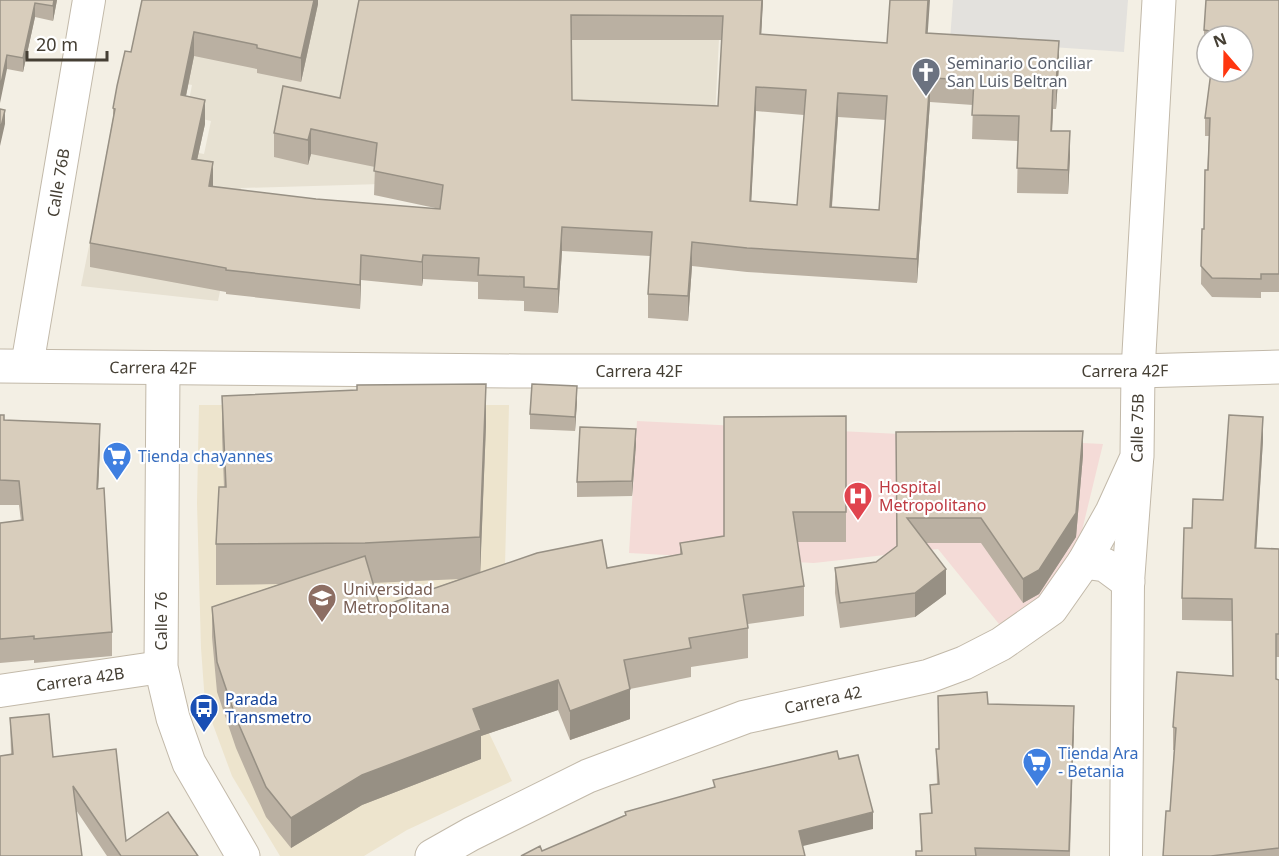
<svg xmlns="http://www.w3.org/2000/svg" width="1279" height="856" font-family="'Noto Sans',sans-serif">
<rect width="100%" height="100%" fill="#f3efe4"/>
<path fill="#e7e1d2" d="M144,0H721L711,195L381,184L241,188L218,301L81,286L111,137L204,154L211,121L186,115L192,85L128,72Z"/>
<path fill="#ede4cd" d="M199,405H509L505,566L489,733L512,781L407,830L364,856H280L232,776L205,703L201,648L197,503Z"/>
<path fill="#f4dbd7" d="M637,421L1103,444L1078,547L1049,598L999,624L938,549L814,563L629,553Z"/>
<path fill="#e3e1dd" d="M953,0H1128L1124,52L950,40Z"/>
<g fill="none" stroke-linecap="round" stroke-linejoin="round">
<g stroke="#c2b9a9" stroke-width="34">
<g id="minor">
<path id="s1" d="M27,366L89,0"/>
<path id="s2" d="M0,691L161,667"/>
<path d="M1126,856L1128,582L1137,461"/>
</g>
</g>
<g stroke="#c2b9a9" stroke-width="35">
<g id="tertiary">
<path id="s3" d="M0,366L521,371H1138L1279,367"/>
<path d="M163,368L161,667L173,718L189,763L243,856"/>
<path d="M1084,562L1105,565L1128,582"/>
<path id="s4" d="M432,856L471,834L588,776L745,717L929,676L964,663L1001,644L1051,609L1084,562L1112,512L1137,457L1138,371L1159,0"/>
</g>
</g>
<use href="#minor" stroke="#fff" stroke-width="32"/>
<use href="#tertiary" stroke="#fff" stroke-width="33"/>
</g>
<path fill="#bab0a2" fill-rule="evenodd" d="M0,0H57L53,21L35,17L23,72L7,69Z
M142,0H318V4L301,82L257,73V69L194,56L186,96L205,124L197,160L213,187L316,199L440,209L374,195L375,167L311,154L308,165L274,157V133L340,98L359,0H763L761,35L887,43L928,34L1059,65L1056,109H1053L1052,131L1070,156L1068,194L1017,193L1018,141L972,139L973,105L930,102L917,283L747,272L692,266L688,321L648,318V294L650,256L562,251L558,313L524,311V301L478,299V282L423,279L422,286L361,280L360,309L226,294V292L90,267V243L113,118V108L131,52ZM572,40H722L718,106L572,100ZM756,111L804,115L797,205L751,202ZM838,117L886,120L879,210L832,207Z
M1279,0V292H1261V298L1212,297L1201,284L1202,229H1204L1209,136H1205V118L1243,36H1207V49L1204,48V30Z
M222,396L486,425L480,572L607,568L680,554V543L724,536L846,416V542H797L804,586V616L748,624V658L691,667V677L630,689V719L570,740L558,710L481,736V759L362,805L291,848L266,817L236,748L217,692L212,637V607L280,584L216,585V544L224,487L222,437ZM460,579L380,607L373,583Z
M577,401L575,431L530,429V414Z
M0,415L4,420L100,448L98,489L112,632V656L34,663V660L0,663V523L21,521L19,505H0Z
M896,432L1083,455L1076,537L1039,594L1023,603L981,543H926L946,594L915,617L840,628L835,593V568L876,562L897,546Z
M1263,440L1256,548L1279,549V657H1276V679L1279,680V856H1163L1170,811L1174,750H1173V727L1233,676L1232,621L1182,620V598L1192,528L1223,500Z
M636,444L632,496L577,497V482Z
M988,704L1074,727L1070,856H916L921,851L920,814H931L930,785L937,784L936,749H938Z
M10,718L53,757L126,841L198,856H107L76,810L11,754Z"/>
<path fill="#979084" d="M54,0H57L53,21V6Z
M314,0H318V4L301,82V58Z
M762,0H763L760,59V34Z
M928,0H930L926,58V33Z
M35,3V17L23,72V58Z
M194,32V56L181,120V95Z
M1059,41V65L1056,109V85Z
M7,55V69L0,103V88Z
M930,78V102L917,283V259Z
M1053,85V109L1051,155V131Z
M756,87V111L750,226V201Z
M838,93V117L830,231V207Z
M205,100V124L192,183V159Z
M5,110V124L0,146V131Z
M311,129V154L308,165V140Z
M1070,131V156L1068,194V170Z
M213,162V187L209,186Z
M562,227V251L558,313V289Z
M692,242V266L688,321V296Z
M361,255V280L360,309V285Z
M423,255V279L422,286V262Z
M486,384V425L480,578V537Z
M577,386V401L575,431V417Z
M1263,417V440L1255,570V548Z
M100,424V448L97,513V489Z
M636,429V444L632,496V481Z
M1083,431V455L1076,537L1039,594L1023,603V579Z
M946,569V594L915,617V593Z
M558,680V710L481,736V759L362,805L291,848V818L473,709Z
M630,689V719L570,740V711Z
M1074,706V727L1069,856Z
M873,812V829L799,847V831Z"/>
<path fill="#d8cdbc" stroke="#979084" stroke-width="1.5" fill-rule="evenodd" d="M0,0H54L53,6L35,3L23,58L7,55L0,88Z
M142,0H314L301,58L257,48V45L194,32L181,95L205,100L192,159L213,162L209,186L316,199L440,209L443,185L374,171L377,143L311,129L308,140L274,133L283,86L340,98L359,0H762L760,34L887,43L890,0H928L926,33L1059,41L1056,85H1053L1051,131H1070L1068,170L1017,168L1019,116L972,115L974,80L930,78L917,259L747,248L692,242L688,296L648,294L652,232L562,227L558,289L524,287V277L478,275L479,258L423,255L422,262L361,255L360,285L226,270V268L90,243L115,109L113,108L117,86L125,51L131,52ZM571,15L723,16L718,106L572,100ZM756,87L806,90L797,205L750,201ZM838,93L887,96L879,210L830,207Z
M1206,0H1279V274H1261V279L1212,278L1201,266L1202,229H1204L1205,170H1208L1210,118H1205L1211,72H1243V36H1215L1216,32L1204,30Z
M0,109L5,110L0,131Z
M486,384L480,537L365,543L216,544L219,487H226L222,396L357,390V385Z
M532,384L577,386L575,417L530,414Z
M0,415H4V420L100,424L97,489L104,488L112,632L34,639V636L0,639V523L23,520L19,481L0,480Z
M1229,415L1263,417L1255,548L1279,549V634H1276V679L1279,680V848L1211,856H1163L1166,811H1170L1176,728L1173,727L1177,672L1233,676L1232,599L1182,598L1184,528H1192L1193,499L1223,500Z
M846,416V512H793L804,586L743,595L748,628L689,638L691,648L624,660L630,689L570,711L558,680L473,709L481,730L362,775L291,818L266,787L236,718L217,662L212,607L365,556L380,607L537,553L602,540L607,568L682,554L680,543L724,536V417Z
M580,427L636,429L632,481L577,482Z
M1083,431L1076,513L1039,570L1023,579L981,518H907L946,569L915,593L840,603L835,568L876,562L897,546L896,432Z
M987,692L988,704L1074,706L1069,851L975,848L976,856H916V851H922L920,814L932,813L930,785L939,784L936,749H939L938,696Z
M49,714L53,757L116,749L126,841L168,812L198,856H121L73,786L82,856H0V756L13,754L10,718Z
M837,751L839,759L858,755L873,812L799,831L805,856H521L540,846L542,851L626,815L625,812L715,787L713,780Z"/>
<defs>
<g id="church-pin" transform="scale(1.5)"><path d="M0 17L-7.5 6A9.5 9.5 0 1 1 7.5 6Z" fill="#6b7280" stroke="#fff"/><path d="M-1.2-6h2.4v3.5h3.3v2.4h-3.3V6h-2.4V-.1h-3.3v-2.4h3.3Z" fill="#fff"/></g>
<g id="supermarket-pin" transform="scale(1.5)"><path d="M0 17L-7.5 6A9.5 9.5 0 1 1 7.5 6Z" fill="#3f7fe0" stroke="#fff"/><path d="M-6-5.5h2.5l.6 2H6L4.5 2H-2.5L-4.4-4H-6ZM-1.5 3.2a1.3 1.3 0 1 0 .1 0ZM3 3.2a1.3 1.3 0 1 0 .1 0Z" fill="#fff"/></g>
<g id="hospital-pin" transform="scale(1.5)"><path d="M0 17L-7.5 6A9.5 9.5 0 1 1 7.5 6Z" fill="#e0444e" stroke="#fff"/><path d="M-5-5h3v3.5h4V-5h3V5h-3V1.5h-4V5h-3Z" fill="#fff"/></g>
<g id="university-pin" transform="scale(1.5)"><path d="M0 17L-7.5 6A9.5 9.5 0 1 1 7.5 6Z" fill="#8d6e63" stroke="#fff"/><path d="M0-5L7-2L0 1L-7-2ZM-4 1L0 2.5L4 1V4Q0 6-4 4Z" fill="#fff"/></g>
<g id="bus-pin" transform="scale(1.5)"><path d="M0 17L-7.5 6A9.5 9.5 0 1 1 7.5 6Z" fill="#1a4fb4" stroke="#fff"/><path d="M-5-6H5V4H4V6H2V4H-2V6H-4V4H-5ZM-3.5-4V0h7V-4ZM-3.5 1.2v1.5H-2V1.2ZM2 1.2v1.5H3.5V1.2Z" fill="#fff"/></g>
</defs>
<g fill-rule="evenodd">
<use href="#church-pin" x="926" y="72"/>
<use href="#supermarket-pin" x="117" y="456"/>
<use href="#hospital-pin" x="858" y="496"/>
<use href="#university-pin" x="322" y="598"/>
<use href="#bus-pin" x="204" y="708"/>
<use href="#supermarket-pin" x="1037" y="762"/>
</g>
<g text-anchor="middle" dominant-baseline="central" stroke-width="4.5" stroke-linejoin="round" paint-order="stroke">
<g font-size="16" fill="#5b616d" stroke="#fff" text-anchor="start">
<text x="947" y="63">Seminario Conciliar<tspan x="947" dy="18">San Luis Beltran</tspan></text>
</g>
<g font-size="16" fill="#453f34" stroke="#fff">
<text stroke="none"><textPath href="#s1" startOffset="186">Calle 76B</textPath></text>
<text stroke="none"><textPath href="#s3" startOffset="153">Carrera 42F</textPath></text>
<text stroke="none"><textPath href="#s3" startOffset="1125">Carrera 42F</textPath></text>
<text stroke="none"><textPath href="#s3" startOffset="639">Carrera 42F</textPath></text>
<text transform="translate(1137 428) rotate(-89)">Calle 75B</text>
<text transform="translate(161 621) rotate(-90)">Calle 76</text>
<text stroke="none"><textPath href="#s2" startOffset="81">Carrera 42B</textPath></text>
<text stroke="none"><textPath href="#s4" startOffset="423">Carrera 42</textPath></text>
</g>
<g font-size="16" fill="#366cbe" stroke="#fff" text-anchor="start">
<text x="138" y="456">Tienda chayannes</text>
<text x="1058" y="753">Tienda Ara<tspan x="1058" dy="18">- Betania</tspan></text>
</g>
<g font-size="16" fill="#be3a42" stroke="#fff" text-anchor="start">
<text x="879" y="487">Hospital<tspan x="879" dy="18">Metropolitano</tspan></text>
</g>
<g font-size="16" fill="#785e54" stroke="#fff" text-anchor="start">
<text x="343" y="589">Universidad<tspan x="343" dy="18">Metropolitana</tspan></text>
</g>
<g font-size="16" fill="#164399" stroke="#fff" text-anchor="start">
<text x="225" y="699">Parada<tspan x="225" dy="18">Transmetro</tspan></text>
</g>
</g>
<g transform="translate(1225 54) rotate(340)"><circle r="28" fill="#ffffff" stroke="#b5b2ae" stroke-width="1.5"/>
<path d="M0-4.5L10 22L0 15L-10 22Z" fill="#ff360f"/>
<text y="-9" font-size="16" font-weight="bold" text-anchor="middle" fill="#453f34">N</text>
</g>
<path d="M27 51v9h80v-9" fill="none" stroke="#453f34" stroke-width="3"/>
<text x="36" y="51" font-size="18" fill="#453f34" stroke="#ffffff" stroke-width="4.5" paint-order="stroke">20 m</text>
</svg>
